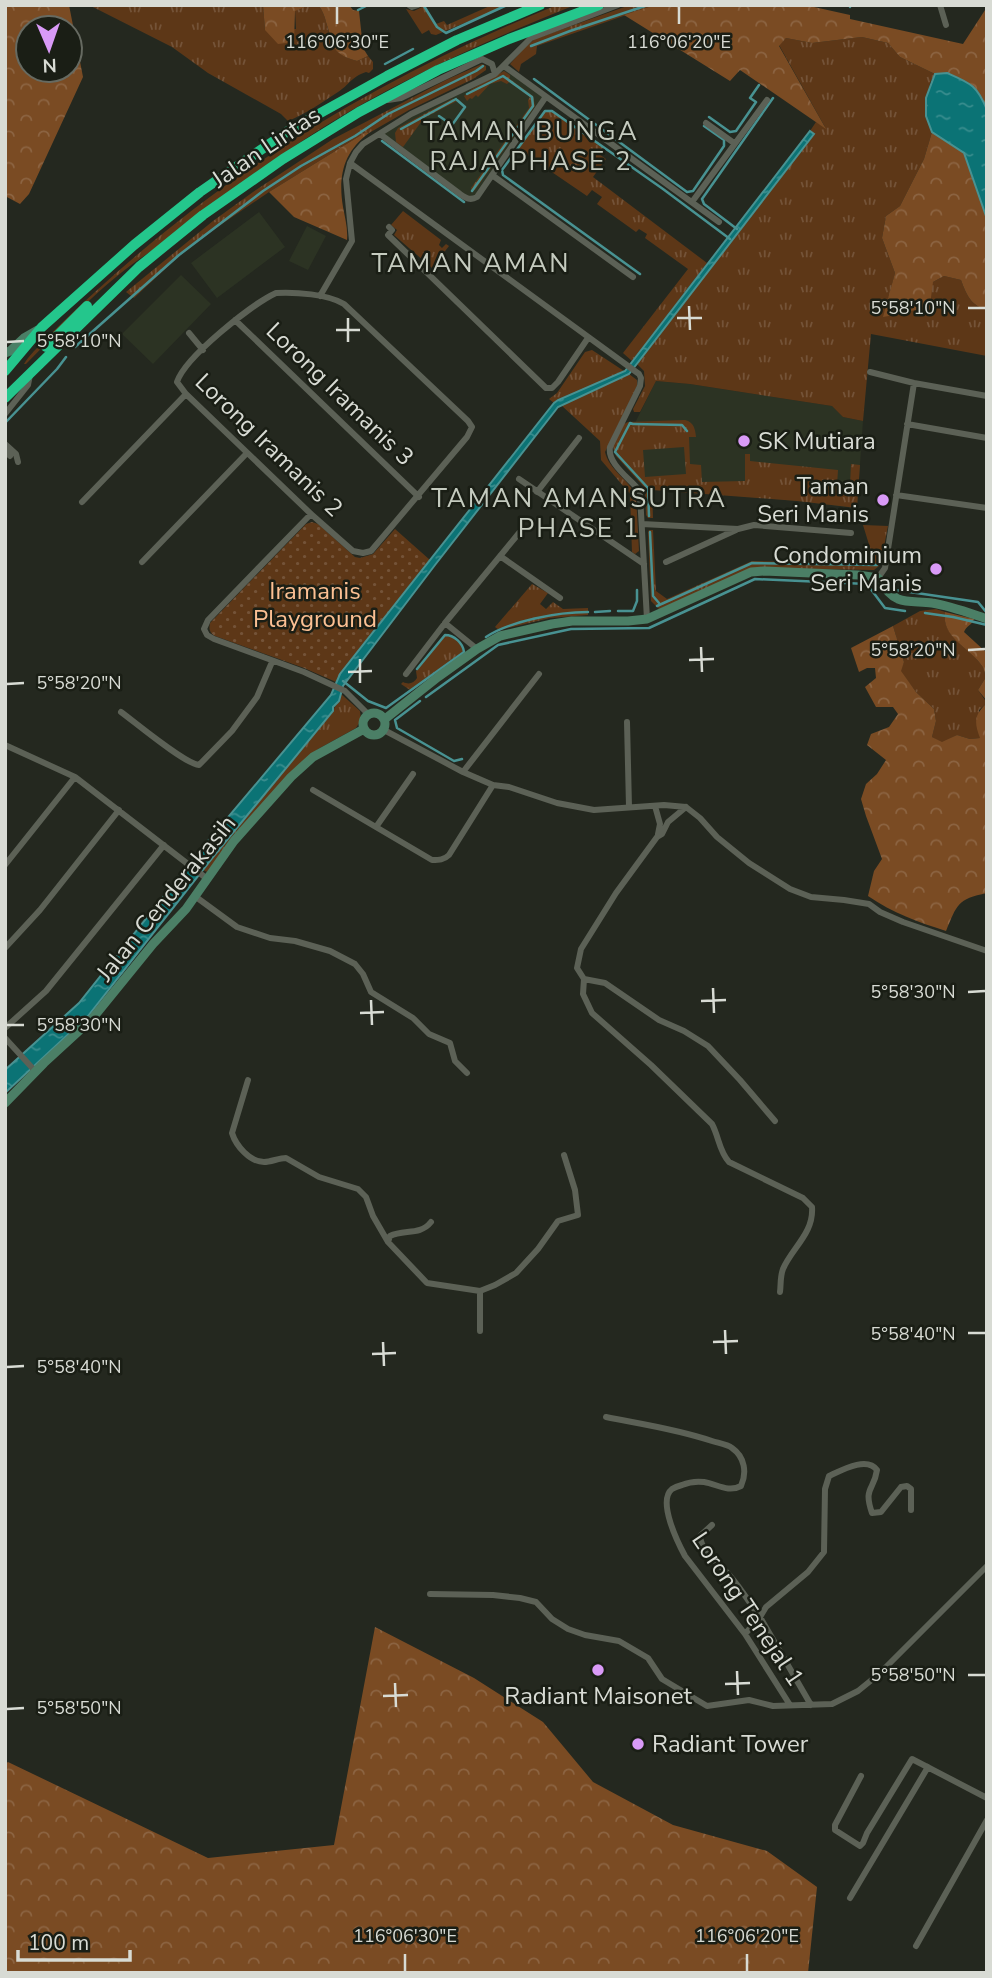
<svg xmlns="http://www.w3.org/2000/svg" width="992" height="1978" font-family="'Nunito Sans',sans-serif">
<defs>
<pattern id="grass-tufts" width="24" height="20" patternUnits="userSpaceOnUse" patternTransform="scale(1.75)"><rect width="24" height="20" fill="#5d3717"/><path d="M3 7l-1-3M5 7V3M7 7l1-3M15 17l-1-3M17 17v-4M19 17l1-3" fill="none" stroke="#745338"/></pattern>
<pattern id="forest-crowns" width="20" height="18" patternUnits="userSpaceOnUse" patternTransform="scale(1.75)"><rect width="20" height="18" fill="#7a4b23"/><path d="M2 6a3 3 0 1 1 6 0M12 15a3 3 0 1 1 6 0" fill="none" stroke="#8c6442"/></pattern>
<pattern id="park-dots" width="8" height="8" patternUnits="userSpaceOnUse" patternTransform="scale(1.75)"><rect width="8" height="8" fill="#5d3717"/><path d="M2 2h.1M6 6h.1" fill="none" stroke="#745338" stroke-width="1.8" stroke-linecap="round"/></pattern>
<pattern id="water-ripples" width="26" height="14" patternUnits="userSpaceOnUse" patternTransform="scale(1.75)"><rect width="26" height="14" fill="#0b7375"/><path d="M2 4q2-2 4 0t4 0M15 11q2-2 4 0t4 0" fill="none" stroke="#398d8e"/></pattern>
</defs>
<rect width="100%" height="100%" fill="#24281f"/>
<path fill="#2c3323" d="M504,66L545,98L477,196L469,199L380,134Z
M259,212L285,247L217,298L191,263Z
M307,226L326,236L308,270L289,261Z
M181,275L211,304L153,364L122,334Z
M656,381L690,384L832,406L843,417L863,421L857,508L797,501L651,489L620,453Z"/>
<path fill="url(#grass-tufts)" fill-rule="evenodd" d="M89,5H263L265,30L296,29L295,10L306,6L319,5C322,11 325,16 326,22C333,45 330,53 357,61L368,56L373,62V69L369,73L366,72C351,77 349,85 338,92C323,102 305,114 288,121L281,114L208,73L172,47Z
M492,5H507L436,35L431,34L429,30L422,34L406,9L414,11L424,6L436,24L444,21L447,25Z
M557,5H575C488,40 402,78 322,128C263,165 209,209 153,250C105,280 66,324 26,364H24C28,357 35,350 41,344C58,326 76,309 95,292C231,167 386,74 557,5Z
M630,5H655L537,46L536,54L521,64L519,72L510,64L525,47L535,39Z
M862,37L888,43L900,57L935,74L930,83L926,116L932,132L924,159L900,206L886,216L882,238L895,273L884,316L905,313L933,282L944,276L961,280C966,294 971,306 987,310V356L871,334L863,421L843,417L832,406L690,384L656,381L640,412H634L633,409L645,386L644,371L637,364L814,134L810,131L816,122L825,127L779,45L786,38L812,43Z
M482,64L486,66V70L473,79L409,110L369,133L366,132L269,192L216,228L179,256L134,298L126,292L213,221L253,192L333,139L446,80Z
M504,71L510,75V79L533,96L535,106L475,190L472,192L471,188L529,108L528,100L530,97L509,82L507,84L501,81L490,84L478,97L476,95L472,99L470,98L467,101L464,96L472,89Z
M452,99L457,101L424,118L403,147L396,142L395,133L398,128Z
M545,111H552L604,147L599,154L606,159L593,177L707,263L632,361L623,353L688,269L645,238L647,234L639,229L636,232L597,204L602,197L592,190L587,196L518,149Z
M403,211L441,240L439,245L442,248L446,244L449,246L432,268L394,235L397,230L391,225Z
M592,350L624,371L558,400L554,403L549,399L557,393L585,352Z
M629,374L637,380V386L605,452C609,470 628,479 636,495L639,551L635,554L632,552L630,494L601,460L600,441L561,405Z
M685,420C694,422 695,429 696,437H689L690,464L701,465L702,482L745,481V454H750V461L838,470L837,485H850L851,464L860,465L857,508L797,501L652,490L653,518H648L646,515L645,488L616,456L614,451L613,445L624,424L628,422ZM684,447L686,474L645,477L643,450Z
M863,525L888,526L881,562L879,566L874,570L755,568L659,609L651,601L648,532L649,530H653L656,591L667,599L752,561L875,564Z
M532,584L548,593L540,604L546,609L553,602L563,609L588,608V615L550,618L499,630L495,627Z
M936,609L945,612C941,637 971,648 982,666C984,668 985,675 986,677L978,690L987,703L979,710L980,738L970,739L957,735L942,743L932,737L936,721L934,709L916,692L900,671L904,662L893,626L920,611Z
M445,636C454,635 462,643 463,652L410,690L401,684L403,682C409,685 414,683 417,678L416,671Z
M341,694L360,711L361,720L356,728L318,749L294,769L237,834L207,872L203,870L333,711Z"/>
<path fill="url(#forest-crowns)" fill-rule="evenodd" d="M7,5H69L83,77L29,194L20,204L5,196V9ZM70,28V70H28V28Z
M263,5H309L295,11L294,42L278,44L265,30Z
M319,5H349L353,10L359,11L363,48L368,56L357,61C329,53 334,45 326,22C325,16 322,11 319,5Z
M655,5H805L850,15V19L963,44L987,7V310C971,306 966,294 961,280L944,276L933,282L930,305L905,313L883,317L895,273L882,238L886,216L900,206L924,159L932,132L926,116V98L935,74L900,57L888,43L862,37L812,43L786,38L779,46L826,129L740,70L730,81L624,15Z
M366,132L369,133C343,152 338,177 343,207C345,218 348,229 347,240L294,217L269,192Z
M945,612L974,619C972,625 966,626 964,632L987,653V701L978,690L986,677C985,675 984,668 982,666C971,648 941,638 945,612Z
M893,626L904,662L901,671L916,692L934,709L936,721L932,737L942,742L957,735L970,739L980,738C974,722 974,715 987,703V893C957,899 957,905 946,931C918,922 893,913 868,896L874,871L882,859L866,816L861,799L866,784L877,774L886,760L867,745L871,734L889,727L898,714L893,707H876L865,687L876,678L875,668H867L859,672L851,648Z
M375,1627L474,1678L543,1722L593,1782L673,1825L767,1851L817,1887L808,1973H5V1764L8,1762L208,1858L334,1845Z"/>
<path fill="url(#park-dots)" d="M312,522L318,524L355,557L360,558L373,554L395,529L430,560L340,674L336,682L304,668L215,636C209,632 209,629 210,623L306,524Z"/>
<path fill="url(#water-ripples)" stroke="#489292" stroke-width="2" d="M947,73C970,83 977,85 987,110V219L964,153L932,132L926,116V98L935,74Z
M810,131L814,134L629,374L558,407L435,565L343,686L339,701L333,707V711L213,857L88,1016L5,1093V1070L79,1003L203,847L331,695L340,674L554,403L558,400L625,371Z"/>
<g fill="none" stroke-linecap="round" stroke-linejoin="round">
<path stroke="#489292" stroke-width="2.5" d="M424,6L437,27L446,33L507,5
M850,7V5
M358,10L368,5
M531,46L570,31L648,5
M385,64L413,49
M534,79L687,192L693,191L724,146V140L704,126
M467,94L503,76L532,97L533,106L472,191
M439,116L452,125L465,107L457,100
M709,117L730,132L736,131L756,102L750,98L759,85
M401,129L456,99
M382,141L464,202
M737,229L704,204L702,199L773,98
M640,274L503,175L502,170L545,111H552L663,189L730,239
M75,347L179,255L263,191L301,166L355,136L388,114L476,71L483,66
M5,423L57,369L66,357
M633,424L630,423L615,452L648,488L649,516
M634,424L682,425L687,431
M650,532L653,596L659,603
M888,581L896,590L978,602L987,613
M657,606L752,563L877,565
M618,611H633L637,601V590
M595,612L610,611
M925,613L953,617L987,625
M486,637C510,621 558,612 588,612
M343,681L368,701L386,708L464,652C463,643 454,635 445,635L417,669
M426,697L498,645L571,629L649,628L755,579L867,584L885,608L905,611
M420,701L395,720L397,728L454,761L462,759"/>
<path stroke="#5c6156" stroke-width="6" d="M409,5L412,7L418,5
M940,5L946,25
M504,66L719,222
M388,100L401,98L482,59L492,64L495,74
M706,123L734,143
M380,134L460,194C466,198 470,201 477,197L545,98
M350,163L639,374L641,378L640,386L610,447C607,463 629,478 639,490L640,495L647,619
M492,175L633,277
M692,202L767,100
M389,227L392,230L388,235L546,388H552L558,382L588,338
M276,293C295,292 328,294 344,304L468,421L472,427L467,437L371,551L363,553L353,551L311,514L186,394L177,382C185,357 252,304 276,293Z
M320,296L352,241L346,179L350,163L356,152L363,144L411,114L495,74L531,38L618,5
M235,320L419,497
M189,333L203,350
M870,372L914,383L987,396
M5,414L28,385L30,375
M907,424L987,438
M5,444L16,454L18,462
M5,451L10,456
M519,479L644,564
M537,492L579,438
M896,495L987,508
M82,502L186,394
M311,514L208,620L204,629L207,635L214,639L304,672L345,691L368,714
M642,524L738,529L754,525L851,533
M500,556L560,598
M142,562L247,453
M666,562L736,530
M878,578L885,568L914,383
M445,623L477,649
M406,674L445,623L519,533
M121,712C136,723 185,764 199,765L232,731L257,697L272,662
M627,722L629,807
M384,730L463,772L493,785L509,787L557,803L594,810L664,805L686,807L700,818L717,837L749,863L790,889L811,897L844,900L869,904L880,912L903,922L987,951
M5,745L75,777L206,878
M463,772L539,674
M313,790L432,860C439,860 444,860 449,855L493,785
M655,806L660,824L658,834
M686,807L668,822L662,834L657,837L616,893L581,949L577,968L584,979L605,983L659,1020L684,1031L708,1046L740,1080L775,1121
M376,827L413,774
M5,865L75,777
M196,897L237,927L270,938L295,941L330,951L355,964L363,974L371,992L413,1018L429,1034L450,1043L455,1061L467,1073
M5,948L40,910L119,810
M584,979L583,994L592,1013L651,1065L712,1124C719,1137 719,1151 729,1162L803,1198L812,1207C814,1233 792,1248 783,1269C780,1277 781,1284 780,1292
M5,1028L46,991L164,845
M5,1038L36,1072
M248,1080L232,1133C236,1146 250,1162 264,1162C271,1162 279,1158 286,1158L319,1177L358,1189L366,1197L373,1216L388,1242L427,1283L480,1291L495,1285L516,1273L538,1249L558,1221L578,1215L575,1190L564,1155
M388,1242L390,1236C404,1229 420,1236 431,1222
M480,1291V1331
M606,1417C641,1424 677,1429 712,1441C718,1443 727,1444 732,1448C745,1457 747,1473 741,1486C728,1493 717,1484 704,1482C696,1481 689,1482 682,1485C678,1486 675,1487 672,1489C657,1501 678,1543 685,1556L745,1634L790,1705
M712,1525L700,1536C701,1552 720,1564 730,1576C741,1588 750,1604 760,1617L745,1634
M430,1594L493,1595L520,1598L536,1602L552,1619L568,1629L585,1635L619,1641L648,1658L662,1679L707,1706L749,1700L773,1706L832,1704L858,1691L879,1674L987,1566
M811,1705L760,1617L766,1607L808,1572L824,1552L825,1489L829,1476C842,1470 867,1456 877,1470C874,1491 863,1487 872,1513L881,1512L901,1487L907,1486L911,1489V1510
M861,1776L835,1825V1830L860,1846L863,1843L867,1833L912,1759L987,1798
M850,1898L928,1767
M916,1946L987,1820"/>
<path stroke="#4b7f66" stroke-width="9" d="M5,353L10,351L24,338L38,330
M363 724a11 11 0 1 1 22 0a11 11 0 1 1-22 0Z
M385,719L438,677L477,649L500,636L552,624L572,621H628L647,619L751,572L764,571L858,575L878,578C883,586 889,595 898,599C908,603 921,601 932,603C951,606 969,613 987,619
M5,1103L44,1063L92,1019L153,944L186,909L234,841L291,777L313,757L364,729"/>
<path stroke="#24c68c" stroke-width="10" d="M46,347L87,306
M5,371L42,327L134,245L200,192L288,131L387,76L457,40L540,5
M5,398L139,267L203,215L283,159L359,112L438,70L509,39L599,5"/>
</g>
<path fill="none" stroke="#d8dbd4" stroke-width="2.5" d="M337,7V24M679,7V24M689,306L690,330M968,308H985M348,318V342M677,318H702M336,330H360M7,342L24,341M701,647L702,672M968,650L985,649M360,659V683M689,660L714,659M348,672L372,671M7,684L24,683M713,988L714,1013M968,992L985,991M371,1000L372,1025M701,1001L726,1000M360,1013L384,1012M7,1025H24M725,1330L726,1354M968,1333H985M383,1342L384,1366M713,1342L738,1341M372,1354L396,1353M7,1367L24,1366M737,1671L738,1695M968,1675H985M395,1683L396,1707M725,1684L750,1683M383,1696L408,1695M7,1709L24,1708M405,1954V1971M747,1954V1971"/>
<g fill="#d99af7" stroke="#1a1e15" stroke-width="2.5">
<circle cx="744" cy="441" r="7"/>
<circle cx="883" cy="500" r="7"/>
<circle cx="936" cy="569" r="7"/>
<circle cx="598" cy="1670" r="7"/>
<circle cx="638" cy="1744" r="7"/>
</g>
<g text-anchor="middle" dominant-baseline="central" stroke-width="5" stroke-linejoin="round" paint-order="stroke">
<g font-size="24" fill="#d8dbd4" stroke="#1a1e15">
<text transform="translate(266 147) rotate(-34)">Jalan Lintas</text>
<text transform="translate(340 394) rotate(44)">Lorong Iramanis 3</text>
<text transform="translate(269 445) rotate(44)">Lorong Iramanis 2</text>
<text transform="translate(166 898) rotate(-51)">Jalan Cenderakasih</text>
<text transform="translate(748 1609) rotate(56)">Lorong Tenejal 1</text>
</g>
<g font-size="24" fill="#d8dbd4" stroke="#1a1e15" text-anchor="start">
<text x="758" y="441">SK Mutiara</text>
<text x="869" y="486" text-anchor="end">Taman<tspan x="869" dy="28">Seri Manis</tspan></text>
<text x="922" y="555" text-anchor="end">Condominium<tspan x="922" dy="28">Seri Manis</tspan></text>
<text x="598" y="1696" text-anchor="middle">Radiant Maisonet</text>
<text x="652" y="1744">Radiant Tower</text>
</g>
<g font-size="24" fill="#fcc093" stroke="#1a1e15">
<text x="315" y="591">Iramanis<tspan x="315" dy="28">Playground</tspan></text>
</g>
<g font-size="26" letter-spacing="2" fill="#c5cbbf" stroke="#1a1e15">
<text x="531" y="131">TAMAN BUNGA<tspan x="531" dy="30">RAJA PHASE 2</tspan></text>
<text x="471" y="263">TAMAN AMAN</text>
<text x="579" y="498">TAMAN AMANSUTRA<tspan x="579" dy="30">PHASE 1</tspan></text>
</g>
</g>
<g font-size="18" text-anchor="middle" fill="#d8dbd4" stroke="#1a1e15" stroke-width="5" stroke-linejoin="round" paint-order="stroke">
<text x="337" y="48">116°06'30"E</text>
<text x="679" y="48">116°06'20"E</text>
<text x="913" y="314">5°58'10"N</text>
<text x="79" y="347">5°58'10"N</text>
<text x="913" y="656">5°58'20"N</text>
<text x="79" y="689">5°58'20"N</text>
<text x="913" y="998">5°58'30"N</text>
<text x="79" y="1031">5°58'30"N</text>
<text x="913" y="1340">5°58'40"N</text>
<text x="79" y="1373">5°58'40"N</text>
<text x="913" y="1681">5°58'50"N</text>
<text x="79" y="1714">5°58'50"N</text>
<text x="405" y="1942">116°06'30"E</text>
<text x="747" y="1942">116°06'20"E</text>
</g>
<rect width="992" height="1978" fill="none" stroke="#d8dbd4" stroke-width="14"/>
<g transform="translate(49 49) rotate(178)"><circle r="33" fill="#1a1e15" stroke="#666a61" stroke-width="2"/>
<path d="M0-5L12 26L0 18L-12 26Z" fill="#d99af7"/>
<text y="-10" font-size="19" font-weight="bold" text-anchor="middle" fill="#d8dbd4">N</text>
</g>
<path d="M18 1950v10h112v-10" fill="none" stroke="#d8dbd4" stroke-width="3.5"/>
<text x="28" y="1950" font-size="21" fill="#d8dbd4" stroke="#1a1e15" stroke-width="5" paint-order="stroke">100 m</text>
</svg>
